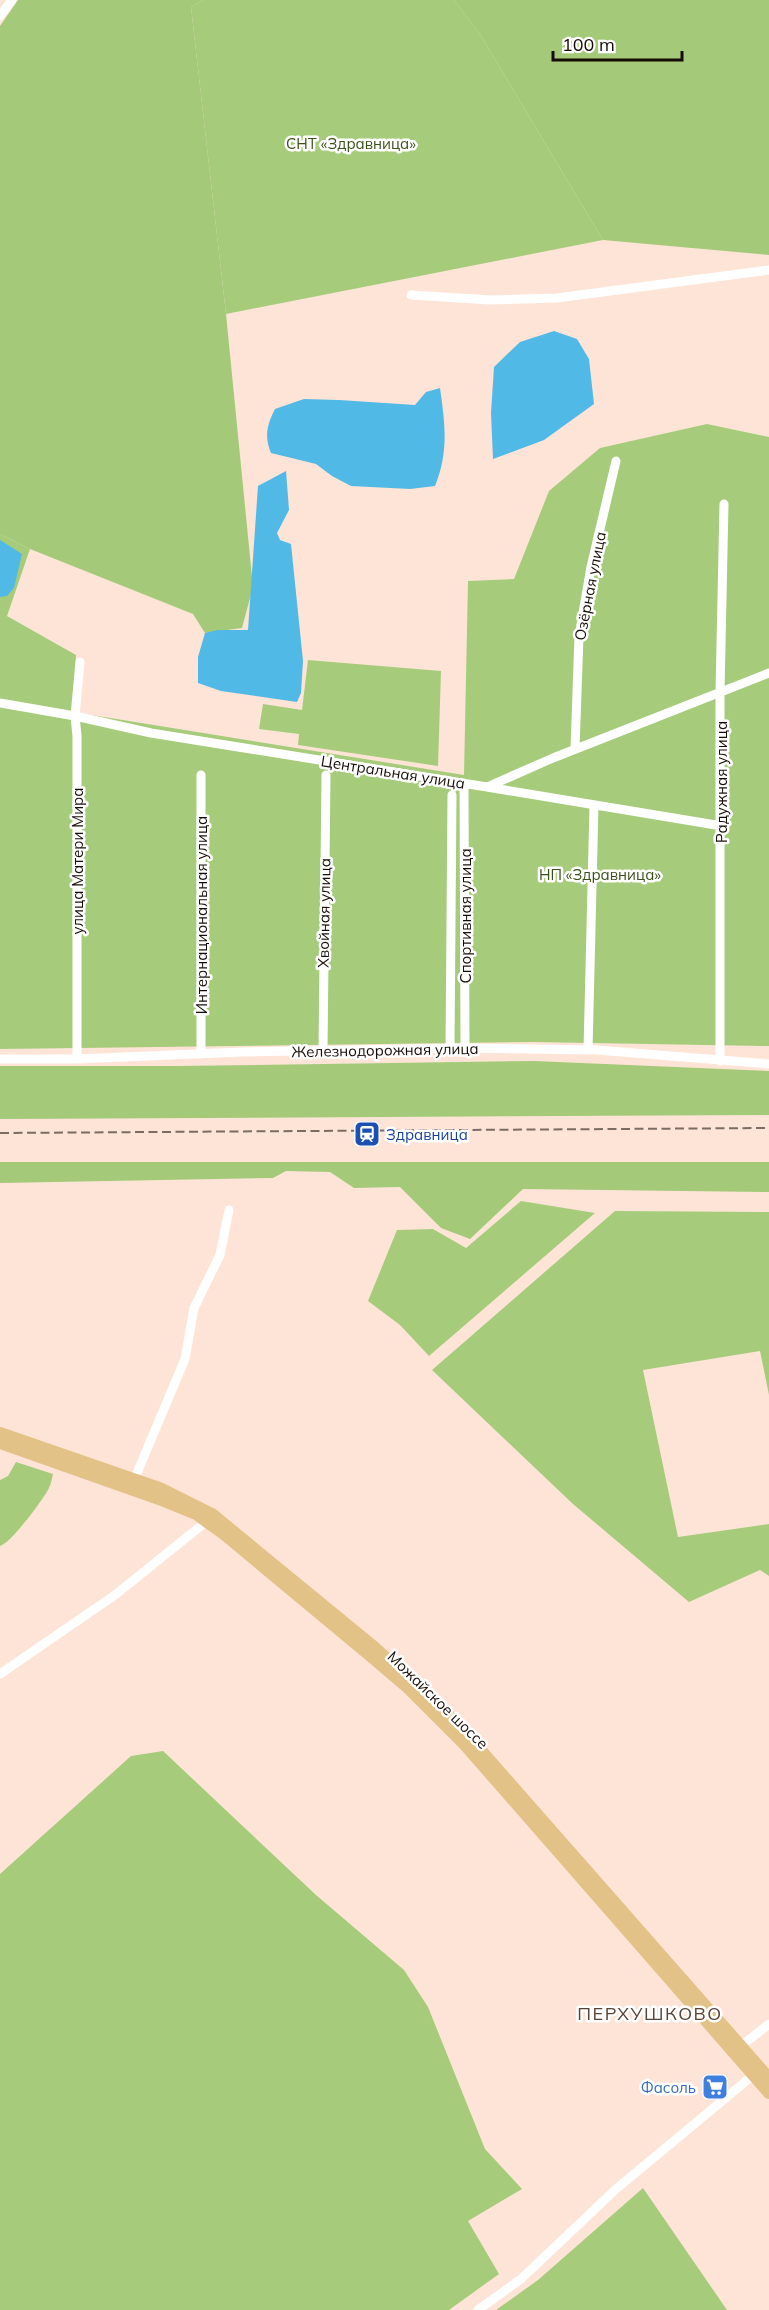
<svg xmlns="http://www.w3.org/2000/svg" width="769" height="2310" font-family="Mulish,sans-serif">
<rect width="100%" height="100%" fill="#fde4d7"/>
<path fill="#a6cc7b" d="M203,0H454L480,34L603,240L226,314L191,7Z
M707,424L769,437V1046L532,1042L0,1049V534L30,549L7,616L76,655L73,712L464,775L468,581L514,579L549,491L600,448Z
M308,660L441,671L438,766L298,745L299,734L259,729L263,704L302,710Z
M521,1201L595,1213L429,1356L400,1325L368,1301L397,1230L433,1229L466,1248Z
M615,1211L769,1212V1395L760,1351L643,1370L678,1537L769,1524V1576L760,1570L689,1602L573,1504L432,1370Z
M16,1462L53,1474C52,1478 51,1484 49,1488C43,1500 11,1543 0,1546V1480L8,1476Z
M163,1751L316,1895L404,1970L428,2007L485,2149L522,2189L468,2221L499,2274L449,2310H0V1874L131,1756Z
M643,2188L727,2310H496L538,2280Z"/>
<path fill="#a4ca79" d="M18,0H203L191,7L226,314L253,587L242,628L205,633L193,614L30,549L0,534V26Z
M454,0H769V255L603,240L480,34Z
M534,1061L769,1071V1115L0,1119V1066H176Z
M0,1162H769V1192L523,1189L470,1239L441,1228L400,1187L354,1188L330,1172L286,1171L273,1178L0,1183Z"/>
<path fill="#51b9e6" d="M554,331L577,339L589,359L594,404L544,440L493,459L491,413L494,367L520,342Z
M440,388C445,423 449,452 435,486L410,489L351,486L332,476L316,464L271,453C264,436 267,425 275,409L304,399L339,400L415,405L426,392Z
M286,471L289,510L277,533L280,540L291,544L303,661L301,693L297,702L221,691L198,683V657L205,633L218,630H248L258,486Z
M0,540L22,554L14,588L7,596L0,597Z"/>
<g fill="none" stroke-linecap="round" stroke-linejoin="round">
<path stroke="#fff" stroke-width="9" d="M0,16L12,0
M411,295L491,300L557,298L769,270
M0,703L75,716L151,733L487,787L553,758L769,673
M575,749L579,636L591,567L616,461
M201,775V1054
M464,784L465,1048
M487,787L722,826
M450,1048L452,795
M588,1050L594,805
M323,1052L326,775
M0,1059H77L242,1052L465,1048L596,1050L769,1064
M77,1059V736L75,716L80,662
M720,1061V692L724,504
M134,1480L185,1359L194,1308L220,1255L229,1210
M0,1674L115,1595L207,1521
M741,2046L769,2024
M478,2310L521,2279L616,2189L757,2072"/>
<path stroke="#e2c286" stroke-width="12" d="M0,1433L162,1489L212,1514L374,1647L440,1706L471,1739L769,2078
M0,1443L159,1499L196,1514L225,1535L368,1654L408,1688L465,1745L769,2093"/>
<path stroke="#7c6b63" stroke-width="2" stroke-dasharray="9 4.5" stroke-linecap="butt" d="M0,1133L769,1128"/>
</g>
<defs>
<g id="station-square" transform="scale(1.35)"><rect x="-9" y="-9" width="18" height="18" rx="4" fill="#1a4fb4" stroke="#fff"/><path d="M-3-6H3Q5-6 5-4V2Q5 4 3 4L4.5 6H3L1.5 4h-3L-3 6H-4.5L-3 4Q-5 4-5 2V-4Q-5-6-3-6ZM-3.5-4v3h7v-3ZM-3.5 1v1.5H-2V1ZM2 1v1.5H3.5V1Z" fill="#fff"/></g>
<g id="supermarket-square" transform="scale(1.35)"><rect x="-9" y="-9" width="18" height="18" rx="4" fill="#3f7fe0" stroke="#fff"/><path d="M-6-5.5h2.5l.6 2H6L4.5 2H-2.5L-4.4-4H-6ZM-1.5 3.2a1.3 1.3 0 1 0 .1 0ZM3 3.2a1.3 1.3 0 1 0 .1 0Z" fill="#fff"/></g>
</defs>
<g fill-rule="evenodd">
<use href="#station-square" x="367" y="1134"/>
<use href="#supermarket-square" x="715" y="2087"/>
</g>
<g text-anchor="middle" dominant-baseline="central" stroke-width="5" stroke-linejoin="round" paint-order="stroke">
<g font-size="15" fill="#395017" stroke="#fff">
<text x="351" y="143">СНТ «Здравница»</text>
<text x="600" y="874">НП «Здравница»</text>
</g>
<g font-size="15" fill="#160c07" stroke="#fff">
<text transform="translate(590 586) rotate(-79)">Озёрная улица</text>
<text transform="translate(393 772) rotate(9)">Центральная улица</text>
<text transform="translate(721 782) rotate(-90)">Радужная улица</text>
<text transform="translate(77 861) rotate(-90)">улица Матери Мира</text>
<text transform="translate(324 913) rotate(-89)">Хвойная улица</text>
<text transform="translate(201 915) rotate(-90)">Интернациональная улица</text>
<text transform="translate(465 916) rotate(-90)">Спортивная улица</text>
<text transform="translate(385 1050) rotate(-1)">Железнодорожная улица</text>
<text transform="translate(438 1700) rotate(44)">Можайское шоссе</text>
</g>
<g font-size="15" fill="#164399" stroke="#fff" text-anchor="start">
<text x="386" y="1134">Здравница</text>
</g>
<g font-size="15" fill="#366cbe" stroke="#fff" text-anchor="end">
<text x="696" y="2087">Фасоль</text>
</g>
<g font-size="18" letter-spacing="1.5" fill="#5b4335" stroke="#fff">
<text x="650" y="2013">ПЕРХУШКОВО</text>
</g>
</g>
<path d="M553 51v9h129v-9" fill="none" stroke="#160c07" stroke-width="3"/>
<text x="562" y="51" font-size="18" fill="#160c07" stroke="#ffffff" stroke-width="4.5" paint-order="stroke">100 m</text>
</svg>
